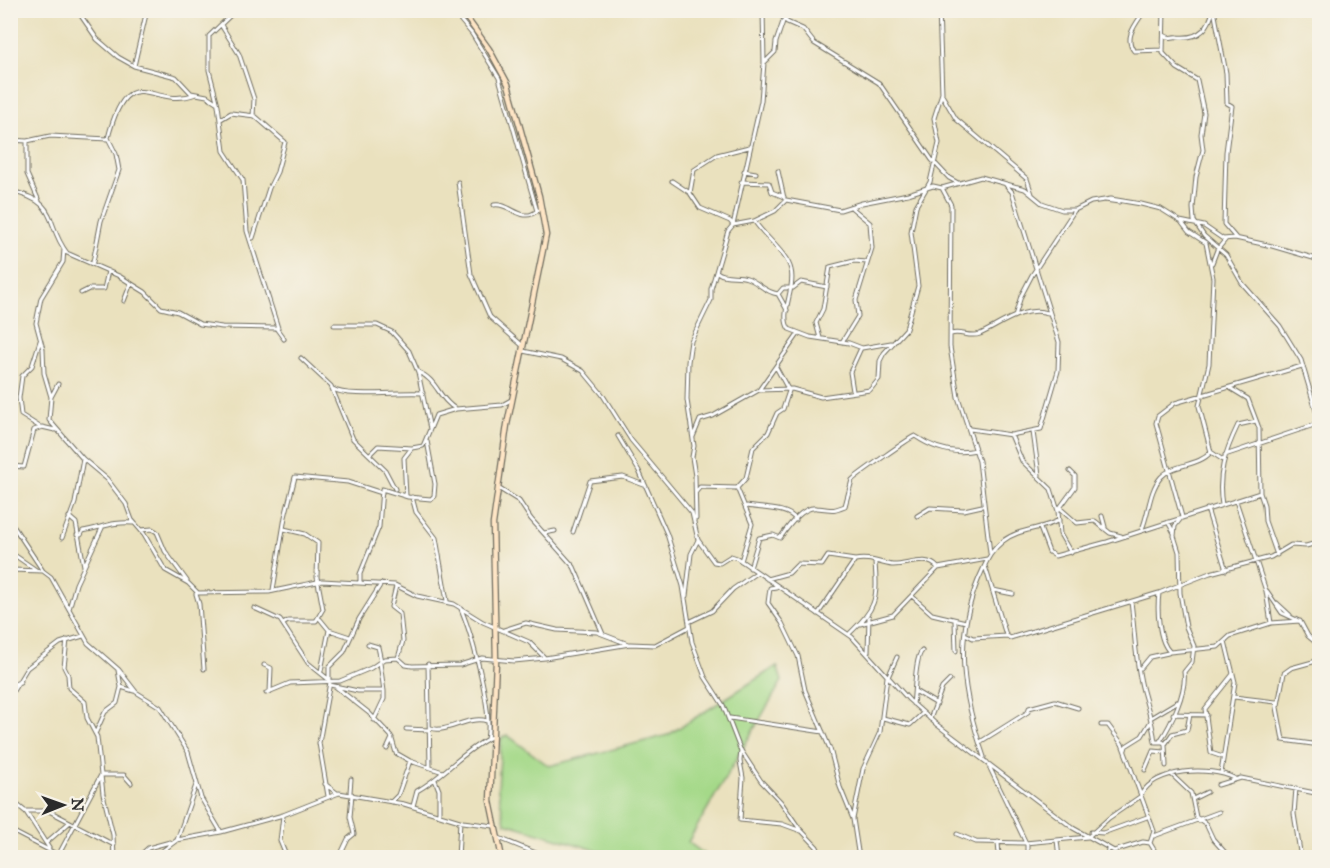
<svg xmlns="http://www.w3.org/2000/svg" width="1330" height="868" font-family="'IM FELL Great Primer',serif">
<rect width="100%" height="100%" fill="#f7f3e8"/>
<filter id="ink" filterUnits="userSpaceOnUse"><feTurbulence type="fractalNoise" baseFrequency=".0167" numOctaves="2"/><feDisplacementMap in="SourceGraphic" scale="12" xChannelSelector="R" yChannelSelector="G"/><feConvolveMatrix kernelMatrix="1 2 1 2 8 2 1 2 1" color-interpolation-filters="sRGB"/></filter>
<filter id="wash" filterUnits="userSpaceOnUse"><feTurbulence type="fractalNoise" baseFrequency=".008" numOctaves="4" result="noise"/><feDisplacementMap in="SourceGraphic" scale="24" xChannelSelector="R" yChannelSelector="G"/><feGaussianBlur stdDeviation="1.35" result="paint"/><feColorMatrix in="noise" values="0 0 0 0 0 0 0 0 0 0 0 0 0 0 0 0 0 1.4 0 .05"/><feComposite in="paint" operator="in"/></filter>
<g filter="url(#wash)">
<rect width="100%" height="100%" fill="#eae1be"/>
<path fill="#a5d989" stroke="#68825a" stroke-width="1.5" d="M777,666L782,681L688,842L708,857H619L505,823L498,790L501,738L507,735L549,766L668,735Z"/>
</g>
<g filter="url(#ink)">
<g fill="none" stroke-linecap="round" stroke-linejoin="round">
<g stroke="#6e6b5e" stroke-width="5">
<path id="street" d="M77,10L97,39L118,57L134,66L176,77L191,93L207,96L216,102
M236,10L209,36V70L218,105L224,151L243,180L247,231L278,328
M452,10L472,34L499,78L537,211
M776,10L787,22L803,29L814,43L879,83L932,160L949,178L958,183
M1145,10C1137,23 1123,37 1134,51L1163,50
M1164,10L1163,53L1177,68L1197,80L1204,113L1201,134L1203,150L1196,177L1193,208L1194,221L1204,236L1226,255L1242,283L1280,326L1301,360L1320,424
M1214,10L1226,73L1227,103L1232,106L1226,152L1224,224L1236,238
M221,25L239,54L254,99L253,116
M1164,35C1171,40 1171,36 1178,37C1197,39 1209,30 1213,10
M765,62L775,52L776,42L787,10
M134,66L147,10
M942,95L956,119L1027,179L1032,194
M221,119L231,113L255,116L285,142L277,172L269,188L253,238
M10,140L27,141L50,136L108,139
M27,142V174L39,201
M744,171L756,173
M778,171L784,198
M672,181L690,193L700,208L730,221L733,225L754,221L775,211L786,200L840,210L862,203L908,194L933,186L942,188L981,177L1025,189L1042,203L1062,210H1075L1091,202L1111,199L1141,204L1161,209L1180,221L1204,226L1223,239L1235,238L1272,246L1320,260
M458,182L471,274L490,317L523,346
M741,182L769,183L772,192L784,197
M942,188L951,205L950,347L958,397L979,461L990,553
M10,191C61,202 44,223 67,253L119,276L145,292L161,308L178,312L200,324L222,327L276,328L284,339
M690,193L694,170L717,155L749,147
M1105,200L1119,202
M494,205C510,202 522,225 538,210
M755,222C764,236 788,254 791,270C796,288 779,314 789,329L810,337L849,343L862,348L891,343
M64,249L63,262L41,298L36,323L43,349L44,373L51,397L49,420L83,459L107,479L126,504L132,520L144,534L165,570L188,583L198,593L269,592L322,581L395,585L417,596L454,604L483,622L529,642L545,658L630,644L655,645L689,627
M93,262L101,221L119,170L116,154L108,138C129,56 151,111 196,94
M1212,263L1217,250L1226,239
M717,272C726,279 737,274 747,278C758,282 764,292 778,294L787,310
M81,293L89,289H104L108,271
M778,294L783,288H793L801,282L827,287
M124,301L131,283
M1015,316L1021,296L1032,275L1074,211
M334,325H377L392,332L409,351L418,372L430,429
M951,334C961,331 970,338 980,334C1000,325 1024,305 1048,313
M820,338L816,323L823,309L830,267L854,261L867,262
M40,341L32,366L22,376L19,398L21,415L40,427
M842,342L858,316L856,300L872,248L870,223L852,208
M523,351L561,359L583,371L602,394L631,440L692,513L698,540L714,562L720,563L731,556L737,558L852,637L909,700L936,724L1073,828L1114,851L1143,842L1150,843L1159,858
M301,358L331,386L353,439L385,470L395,489
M418,372C437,379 439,400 456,409
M333,389C347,398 402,391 423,393
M759,390L799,333
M853,391L850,372L861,348
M51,397L58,384
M970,429L1011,435L1041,429L1058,371L1059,342L1012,192L1006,185
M1033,432L1039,475
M1011,435L1022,461L1051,489L1058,511L1060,534L1071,553
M618,436L639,471L667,534L683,586L692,642L705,677L723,705L740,749L761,781L781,802L799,828L817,847L822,858
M693,437L700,420L713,416L759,390L792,389L821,397L870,390L879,379L880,361L884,353L906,329L918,286L911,232L916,206L930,182L939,143L934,118L942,93L939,10
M1211,452L1223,460
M370,454L378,446L412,448L423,446L436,415L456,409L502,405L511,400
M1225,455L1320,423
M10,466L24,467L34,430L42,427L55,430
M498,488L519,501L531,519L574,567L603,634
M737,488L752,524L741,561
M696,492L700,487L737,488L746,478L753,448L768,433L777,413L783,409L789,391L776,367
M1260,493L1264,505L1265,521L1277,555
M406,496L404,458L411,449
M412,497L416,512L436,538L447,601
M1236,501L1266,591L1271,623
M1222,505C1217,475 1225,452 1238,425L1256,421
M747,506C761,509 788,507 796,520
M1060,508L1077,523L1095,521L1110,533L1121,536
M1059,509L1075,487V476L1070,471
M1207,509L1226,570
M917,516L930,508L964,510L982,506
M1102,516L1105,527
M69,517L76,523L84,566
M696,519L695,476L692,457L694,446L687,400L688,362L691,341L711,300V289L728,231L733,225L761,101L764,63L763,10
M10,521L43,571L51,577L88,643L119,670L136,692L160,707L188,752L201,798L221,832
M1168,522L1174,533
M1040,528L1049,552L1055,556L1107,542L1260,493L1259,428L1248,399L1230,388
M1142,529C1149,513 1149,491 1161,477C1174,463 1198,467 1211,452L1199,406L1209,364L1213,278L1206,243L1189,232L1182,223
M141,530L152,529L157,532L165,551L187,581
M573,532L590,481L623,477L644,485
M544,533L555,531
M77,535H81L83,531C100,528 115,521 133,523
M62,538L75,503L83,459
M10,552L36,570
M985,566L1006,635L1010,638L1159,593L1210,573L1271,557L1291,545L1306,546L1320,542
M750,568L759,538L773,535L780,538C788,527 802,506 817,508C833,509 829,512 845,506L852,480C857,475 911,437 915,436C934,449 953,455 976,450
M10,570L43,571
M767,579L789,573L798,564L822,565L828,556L855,560
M360,582V574L379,527L382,489L408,497L431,499L434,496L435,484L427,441
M396,586L391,607L400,614L403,641L398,658
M776,587L770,588L768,603L782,623L798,656L805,690L830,749L840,787L853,819L859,858
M273,590L285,517L295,477L348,482L382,493
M993,590L1013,594
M10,591L11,570
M1267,591L1282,613L1297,620
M1159,593C1157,609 1158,641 1170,652L1218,647L1230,636L1271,623L1300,621L1308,636L1320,646
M196,594L199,604L204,669
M686,596L691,554L698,540
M913,597L932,614L966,622
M1131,602C1135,631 1135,662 1143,691C1148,709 1153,724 1155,742H1163L1165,744L1166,766
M1277,603L1290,615
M254,608L280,620L308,663L328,679
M69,609L76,584L102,528
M461,609C472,635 493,711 487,739
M818,614L855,560C869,557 879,563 892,565C907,566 927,554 938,568
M320,619L329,630L321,671
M955,621L956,651
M689,622L712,611L733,589L756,573
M283,624L288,621H316L323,609L317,577L318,543L305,534L284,529
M860,624L893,615L938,568L987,559
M329,630L350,637
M504,630L526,623L557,630L597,632L628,644
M849,634C876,608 878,601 875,563
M965,634L973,638L1007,636
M67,640L64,667L68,675L69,688L85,702L87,718L97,737L103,794L113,835L114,858
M368,644L378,647L381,661
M868,652L869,617
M380,663L384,691
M428,664L430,766
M264,665L271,668L270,692
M1141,668L1150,657L1168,653
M888,677L897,657
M329,682V667L344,652L359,619L381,584
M10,685L20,682
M330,685L358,691H384V699L374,720
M121,687L134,691
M336,687L369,713L391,736L396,753L410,761L443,772
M915,691L937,704
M266,693L290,683L340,681L371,668L384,659L398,658L406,665L412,666L460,665L482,658L514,661L545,658
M10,696L27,668L60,643L83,636
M1234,697L1276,702L1283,740L1320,745
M913,704C915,692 915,657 922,651
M1278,705L1284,673L1291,668L1320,660
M1173,714L1207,715
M1152,717L1177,702
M730,718L823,732
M883,718L910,725L923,713
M930,719L942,688L950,680
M1101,725H1108L1122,744L1154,831L1150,843
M431,728C446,734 468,715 487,721
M406,729L430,730
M96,732L105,712L117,703L121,687L118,670
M1160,741C1171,725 1187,691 1184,672L1192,662L1194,646L1186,627L1180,593L1179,552L1174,536L1175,526L1182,517L1156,423L1158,416L1175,403L1302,366
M980,742L1028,712L1029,708L1055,701L1078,708
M1166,743L1172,734L1187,730L1190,714
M387,749L392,738
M741,750L740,761L743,778L740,820L782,824L801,831
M1125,750L1126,746L1142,736L1151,721
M984,757C963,696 953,640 979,578C986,563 990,551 1003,541C1019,528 1042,530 1059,520
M1223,757L1211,753L1205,709L1233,674
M987,762L1027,845V858
M1145,770L1153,751L1165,752
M1221,773L1235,682L1225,641
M1171,774L1191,793L1196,817L1206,824L1213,839L1230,858
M435,780L439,790V813
M325,784L337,793
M1218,785L1241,778L1320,794
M1296,788L1294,814L1301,858
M350,792L351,779
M1141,795C1155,768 1210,766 1234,778
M328,796L319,743L330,682
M10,799L26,812L49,848
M1193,799L1207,792
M391,802L398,795L410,761
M413,806L417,791C444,776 463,751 491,737
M25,811H49L114,845
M283,816L280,841L287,858
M853,819L863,769L880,732L887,677
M10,830L64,858
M1091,832L1103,833L1147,817
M957,834L976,842L1025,843L1088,837L1109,818L1141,796
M1154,836L1219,812
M499,838L548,858
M177,840L196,785
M1057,840L1059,858
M47,842L70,822
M998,842L999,855
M59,854L101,775H124L131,783
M137,858L148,848L170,842
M153,858L177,840L221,832L283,815L339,793L404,804L463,822L494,826
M339,858L348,839L354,834L350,817L352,794
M458,858L460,821
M1107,858L1108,849"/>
</g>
<g stroke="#6e6b5e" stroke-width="7">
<path id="secondary" d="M461,10L489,49L508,84L539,196L546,235L507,425L493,524L496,661L490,801L502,858"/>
</g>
<use href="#street" stroke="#fff" stroke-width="3"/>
<use href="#secondary" stroke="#fee5c5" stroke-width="4.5"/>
</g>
</g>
<rect width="1330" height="868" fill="none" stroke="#f7f3e8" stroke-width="36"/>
<g transform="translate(63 805) rotate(89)" stroke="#f7f3e8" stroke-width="4.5" paint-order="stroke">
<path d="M0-4.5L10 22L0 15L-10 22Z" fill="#2b2b2b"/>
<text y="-9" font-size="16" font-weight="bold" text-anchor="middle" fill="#2b2b2b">N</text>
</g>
</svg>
